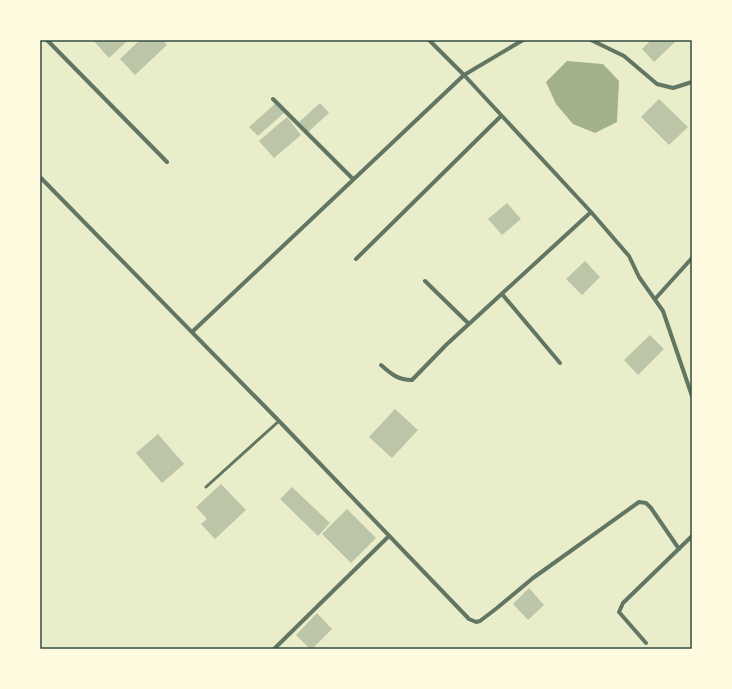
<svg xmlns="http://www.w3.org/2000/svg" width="732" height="689" font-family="Arial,sans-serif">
<rect width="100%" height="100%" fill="#e9edc9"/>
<path fill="#a3b18a" d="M567,61L603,64L619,81L617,122L595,133L573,124L556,104L546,82Z"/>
<path fill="#bcc5a7" d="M93,40H128L109,58Z
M140,40H163L167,45L135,75L120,59Z
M651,40H674L675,42L654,62L642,49Z
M659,99L688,127L669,145L641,117Z
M276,103L284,113L258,136L249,127Z
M320,103L329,113L308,132L299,122Z
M287,117L301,135L274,158L259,141Z
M507,203L521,219L502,235L488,219Z
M585,261L600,277L582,295L566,279Z
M650,335L664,349L638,375L624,360Z
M395,409L418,430L392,458L369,437Z
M158,434L184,464L162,483L136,453Z
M221,484L246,510L215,539L201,524L207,519L196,507Z
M292,487L330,523L318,536L280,499Z
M347,509L376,538L351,563L322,534Z
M529,588L544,605L528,620L513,604Z
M317,613L332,629L312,649H310L296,635Z"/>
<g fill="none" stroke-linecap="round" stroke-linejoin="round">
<path stroke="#617663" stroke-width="3" d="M206,487L279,421"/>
<path stroke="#617663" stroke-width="4" d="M47,40L167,162
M429,40L464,75L591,212L629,256L639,277L663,311L692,396
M591,40L624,56L657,84L673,88L692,82
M273,99L353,179
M40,177L279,421L469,619L476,622L480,621L497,608L533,578L639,502L646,503L651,508L679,549
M356,259L501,116
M425,281L469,324
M502,294L560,363
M655,299L692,258
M192,332L464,75L523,40
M381,365C391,374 398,380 412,380L446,345L591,212
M646,643L619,612L623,603L692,536
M274,649L389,536"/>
</g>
<rect width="732" height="689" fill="none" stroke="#fefae0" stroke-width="82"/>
<rect x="41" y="41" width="650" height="607" fill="none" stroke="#344e41" stroke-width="1.5"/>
</svg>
